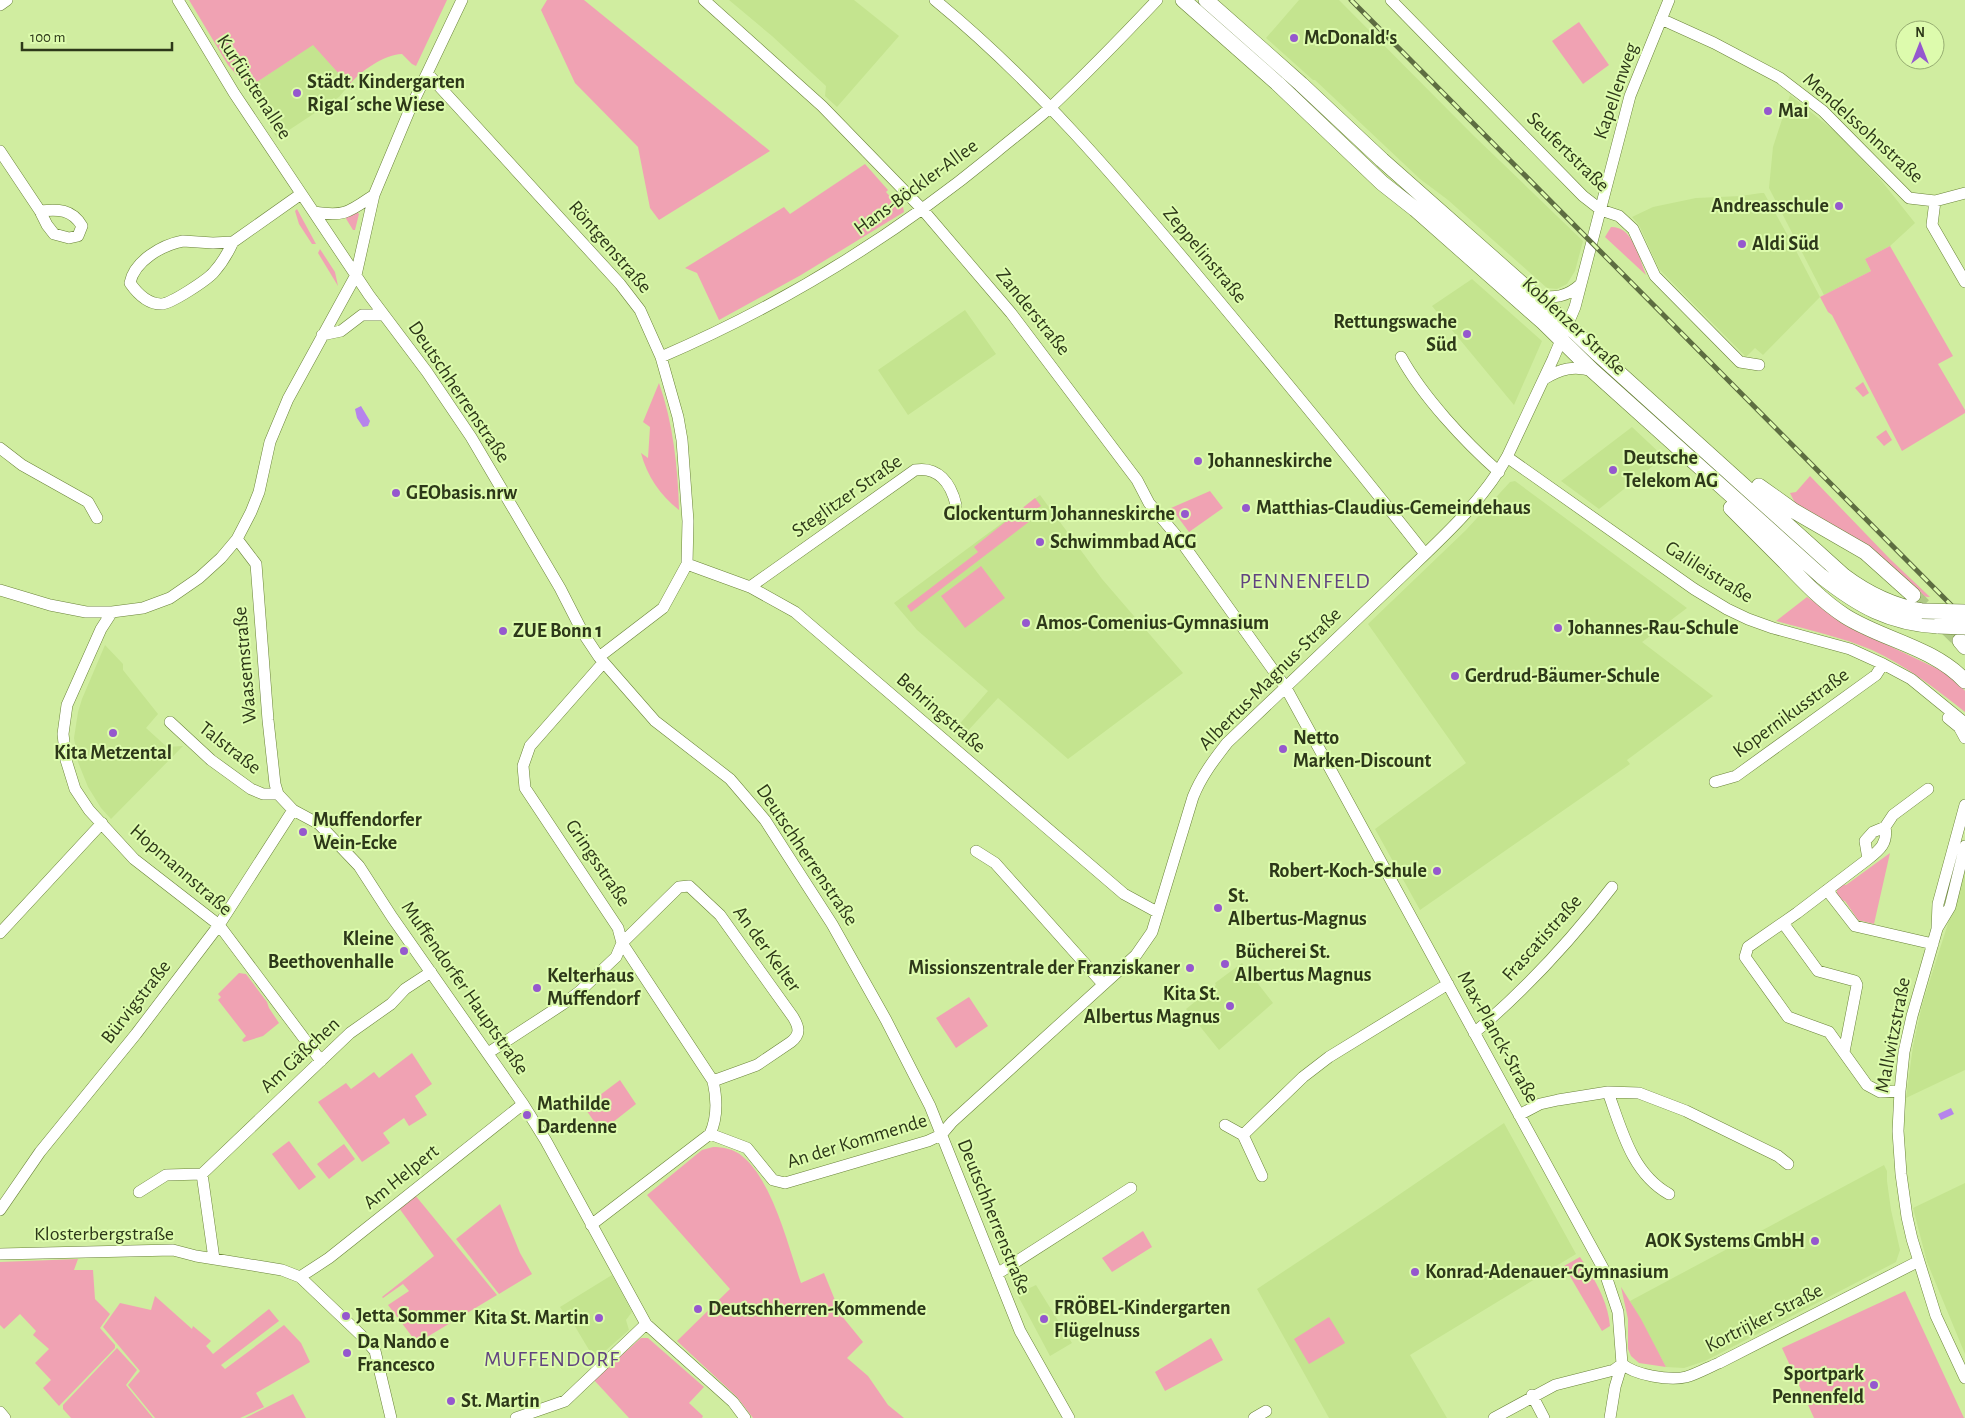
<svg xmlns="http://www.w3.org/2000/svg" width="1965" height="1418" font-family="'Alegreya Sans',sans-serif">
<rect width="100%" height="100%" fill="#d0eda0"/>
<path fill="#c4e48f" d="M729,0H854L899,36L837,107L825,96L826,86L772,36Z
M1299,0H1339L1474,136L1583,241L1575,271L1567,284L1557,289L1547,288L1448,200L1420,179L1315,80H1313L1266,38Z
M313,44L349,85L339,97L277,138L248,88Z
M1790,95L1838,134L1880,179L1915,223L1890,246L1865,259L1871,271L1824,295L1769,188L1773,147Z
M1761,193H1764L1792,243L1820,297L1763,355L1755,348L1746,357L1659,269L1639,225L1632,217L1653,207L1696,198L1741,196Z
M1472,279L1542,341L1514,405L1432,306Z
M965,310L996,354L908,415L878,370Z
M1632,427L1664,457L1599,509L1561,481Z
M1515,481L1687,608L1642,642L1713,696L1627,760L1630,764L1420,910L1375,829L1466,763L1368,624L1466,530L1510,482Z
M1040,495L1102,579L1183,673L1068,759L998,698L964,735L956,728L988,691L917,630L894,603Z
M105,645L123,664V670L158,714L146,728L167,747L183,746L111,819L101,808L88,787L78,762L74,738L78,712L82,699Z
M1965,870V1070L1906,1098L1913,1046L1922,1005Z
M1242,963L1273,1003L1219,1050L1186,1009L1216,985L1215,983Z
M1504,1123L1576,1254L1410,1355L1447,1418H1329L1257,1289L1381,1207Z
M1884,1165L1887,1171V1181L1891,1210L1900,1250L1896,1262L1705,1361L1684,1368L1666,1367L1630,1301Z
M1965,1183V1354L1927,1262L1913,1208Z
M612,1275L632,1312L626,1320L629,1330L595,1360L570,1318L568,1319L560,1307Z
M1036,1285L1072,1343L1050,1356L1017,1294Z"/>
<path fill="#f0a2b3" d="M189,0H447L416,66L412,64L402,54C383,55 361,71 349,85L313,45L248,88L228,65Z
M547,0H584L770,151L659,220L650,208L638,147L575,83L541,10Z
M1579,22L1609,65L1583,84L1552,41Z
M865,164L888,190L886,192L894,201L897,200L903,207L904,212L801,275L719,320L697,273L685,268L784,207L790,214Z
M297,209L316,244H312L299,224L295,211Z
M357,212L359,214L355,230H353L345,217Z
M1611,227C1633,226 1639,258 1646,275L1605,237Z
M1890,246L1953,356L1938,364L1965,410V413L1902,451L1832,315L1828,312L1820,297L1871,271L1865,259Z
M320,249L335,272L338,286L318,253Z
M1863,382L1869,393L1863,397L1855,388Z
M659,383C673,422 678,468 679,510C660,495 647,476 641,453L648,458L650,427L643,422Z
M1886,430L1892,440L1884,446L1876,437Z
M1810,476L1890,559L1930,597L1916,596L1798,509L1790,493L1796,492Z
M1210,491L1223,508L1189,532L1171,508Z
M1035,498L1041,506L1026,515L1030,521L911,612L907,606L978,552L974,547Z
M981,566L1005,598L965,628L941,596Z
M1807,597L1854,629L1942,671L1960,685L1965,691V712C1935,688 1906,666 1872,650C1841,637 1808,630 1776,621Z
M1890,853L1874,924L1858,920L1845,901L1840,900C1835,893 1836,890 1841,884L1846,885Z
M239,973L246,974L267,1002L269,1008L279,1023L263,1036L244,1042L242,1040L246,1036L218,1000L221,997L218,994Z
M969,997L988,1026L956,1048L936,1018Z
M412,1053L432,1084L415,1096L427,1115L409,1126L404,1118L383,1133L390,1143L362,1162L318,1102L346,1083L351,1089L374,1072L379,1078Z
M620,1080L636,1104L603,1130L598,1127L584,1107Z
M289,1141L316,1177L299,1190L272,1154Z
M344,1144L355,1159L329,1179L317,1164Z
M713,1147C723,1147 734,1149 742,1156C773,1181 788,1246 801,1283L824,1273L841,1315L863,1342L847,1358L868,1376L888,1405L904,1418H753L737,1397L677,1341L730,1289L647,1195L702,1150Z
M415,1195L497,1295L417,1343L388,1305L409,1291L403,1284L383,1298L382,1297L434,1256L399,1208Z
M500,1204L520,1253L532,1274L499,1294L456,1239Z
M1143,1231L1152,1247L1112,1272L1102,1258Z
M1580,1257C1594,1278 1608,1301 1610,1326L1602,1331L1564,1266Z
M78,1259L74,1270H93L95,1299L110,1314L100,1328L115,1345V1348L59,1406L43,1388L51,1380L35,1363L49,1349L33,1335L36,1331L20,1314L4,1329L0,1325V1262Z
M1621,1287L1641,1319L1666,1367L1639,1363L1631,1356L1628,1349V1319Z
M1905,1291L1964,1418H1814L1782,1348Z
M155,1296L192,1329L193,1326L211,1341L206,1346L213,1354L269,1309L279,1321L221,1365L225,1369L284,1325L301,1343L310,1362L256,1393L264,1407L240,1418H155L128,1385L140,1371L103,1327L120,1303L151,1310Z
M1329,1317L1345,1343L1309,1364L1294,1339Z
M641,1338H648L704,1387L689,1403L703,1416L702,1418H629L594,1380Z
M1211,1338L1223,1360L1165,1391L1155,1372Z
M117,1348L137,1370L126,1385L153,1418H71L63,1409V1405Z
M293,1394L306,1418H245Z"/>
<path fill="#b684eb" d="M361,406L370,421L368,426L363,427L357,418L355,409Z
M1951,1108L1954,1114L1941,1120L1938,1114Z"/>
<g fill="none" stroke-linecap="round" stroke-linejoin="round">
<path stroke="#afc985" stroke-width="15" stroke-dasharray="15 8" stroke-linecap="butt" d="M1913,595L1960,641"/>
<g stroke="#6a8339" stroke-width="12">
<path id="minor" d="M178,0L234,93L369,295L427,372L471,437L560,588L583,633L599,657L655,721L730,779L765,820L832,924L886,1020L930,1106L1020,1331L1069,1418
M704,0L822,106L923,210L1011,313L1137,480L1149,503L1180,540L1286,688L1604,1270L1618,1312L1622,1364L1615,1387L1610,1418
M935,0C1034,81 1117,179 1198,276C1275,368 1351,460 1425,554
M1391,0L1583,196L1601,210L1619,216L1633,229L1655,276L1740,362L1759,365
M0,5L7,0
M1661,19L1714,43L1780,78L1823,111L1909,198L1935,201L1965,193
M428,74L620,284L640,310L661,357L678,417L682,440L688,521L687,564L663,608L599,657
M0,151L40,211L47,225L54,234L69,238L78,236L82,226C72,209 58,209 40,211
M1935,201L1932,225L1965,282
M314,212C345,217 349,212 374,195
M183,241L213,243L233,242C228,253 222,263 214,272C207,280 171,304 161,304C147,304 137,293 130,283C134,261 162,245 183,241Z
M233,242L301,194
M1535,295C1554,299 1567,297 1581,284
M322,335L341,331L362,315H383
M661,357C782,305 894,236 995,153C1014,137 1033,123 1051,107C1087,73 1123,36 1157,0
M1401,357C1423,397 1465,442 1499,472
M1544,379C1560,369 1574,365 1593,371
M0,448L22,465L88,502L97,518
M1507,457L1694,589L1727,609L1748,619L1773,628L1850,649L1883,664L1911,679L1965,723
M237,539L256,564L268,720L275,784L278,794
M687,564L750,587L795,612L1124,894L1157,912
M750,587L915,470C938,466 951,483 956,505
M0,590L50,605L86,612H112L143,608L170,598L199,578L221,558L237,539L251,512L259,492L270,442L288,399L356,275L374,195L410,109L462,0
M112,612L101,629L67,705L63,734L66,760L75,789L89,810L134,859L219,925L321,1061
M1948,718L1959,727L1965,738
M170,722L211,760L251,789L263,794H278L293,810L319,824L359,866L392,917L523,1104L546,1141L646,1324L733,1402L745,1418
M1715,782L1736,776L1876,675L1883,664
M1965,805L1938,904L1937,929L1912,1016L1904,1052L1900,1091L1898,1131L1901,1174L1907,1217L1912,1239L1936,1316L1965,1378
M976,851L995,863L1103,984
M1868,859C1880,850 1888,843 1885,827
M1827,890L1855,926L1933,944
M1783,923L1818,971L1855,981L1857,985L1844,1052
M1938,927L1950,907L1965,846
M0,933L102,823
M622,943L679,887L689,886L720,915L793,1017C799,1027 801,1034 791,1042L757,1065L713,1081
M622,943L713,1081C717,1099 718,1117 710,1134
M1474,1033C1524,991 1572,939 1612,887
M488,1053L563,1004L579,992L616,957L622,943L618,928L525,788L523,766L530,746L603,663
M1900,1091L1880,1092L1867,1085L1829,1032L1788,1017L1745,957L1748,947L1797,913L1868,859L1865,841L1873,832L1885,827L1893,815L1928,789
M1608,1092C1622,1131 1632,1173 1669,1194
M1519,1115L1540,1104L1558,1100L1608,1092L1639,1093L1686,1111L1778,1156L1788,1164
M1225,1125L1243,1135
M1262,1176L1243,1135L1303,1077L1329,1057L1448,984
M139,1192L166,1175L202,1174
M0,1210L40,1152L136,1034L219,925L293,810
M591,1225L710,1134L747,1148L773,1180L785,1183L928,1141L941,1135L952,1122L1136,955L1152,932L1193,797C1201,777 1213,761 1227,743C1282,690 1338,637 1394,584C1434,545 1480,506 1507,457L1553,359L1575,307L1630,96L1669,0
M0,1254L173,1250L196,1256L282,1270L300,1277L364,1338L375,1351L391,1418
M214,1259L202,1174L350,1033L391,1004L405,989L431,972
M997,1274L1131,1188
M300,1277L329,1258L523,1104
M1622,1364C1635,1375 1669,1381 1686,1377C1697,1374 1709,1367 1719,1363L1919,1261
M1532,1395L1544,1418
M0,1412L5,1418
M516,1418L565,1401L646,1324
M1254,1418L1266,1411
M1494,1418L1555,1385L1614,1370L1622,1364"/>
</g>
<g stroke="#6a8339" stroke-width="16">
<path id="major" d="M1183,0L1277,83L1382,183L1415,209L1543,322L1593,371L1821,576C1859,606 1889,623 1938,626
M1206,0L1301,84L1382,160L1556,314L1598,354L1844,576C1868,594 1893,606 1922,611
M1759,486L1794,511L1865,552L1913,595
M1731,508C1749,526 1767,544 1785,562C1804,582 1822,601 1845,616C1883,640 1933,647 1965,681
M1960,641L1965,647"/>
</g>
<use href="#minor" stroke="#fff" stroke-width="11"/>
<use href="#major" stroke="#fff" stroke-width="15"/>
<g stroke="#5d6d41" stroke-width="5">
<path id="rail" d="M1351,0L1965,619"/>
</g>
<use href="#rail" stroke="#ddfbad" stroke-width="3" stroke-dasharray="9" stroke-linecap="butt"/>
<g stroke="#6a8339" stroke-width="16" stroke-linecap="butt">
<path id="major-bridge" d="M1922,611L1965,612
M1938,626L1965,627"/>
</g>
<use href="#major-bridge" stroke="#fff" stroke-width="15"/>
</g>
<g fill="#9558ce" stroke="#ddfbad" stroke-width="2">
<circle cx="1294" cy="38" r="5"/>
<circle cx="297" cy="93" r="5"/>
<circle cx="1768" cy="111" r="5"/>
<circle cx="1839" cy="206" r="5"/>
<circle cx="1742" cy="244" r="5"/>
<circle cx="1467" cy="334" r="5"/>
<circle cx="1198" cy="461" r="5"/>
<circle cx="1613" cy="470" r="5"/>
<circle cx="396" cy="493" r="5"/>
<circle cx="1246" cy="508" r="5"/>
<circle cx="1185" cy="514" r="5"/>
<circle cx="1040" cy="542" r="5"/>
<circle cx="1026" cy="623" r="5"/>
<circle cx="1558" cy="628" r="5"/>
<circle cx="503" cy="631" r="5"/>
<circle cx="1455" cy="676" r="5"/>
<circle cx="113" cy="733" r="5"/>
<circle cx="1283" cy="749" r="5"/>
<circle cx="303" cy="832" r="5"/>
<circle cx="1437" cy="871" r="5"/>
<circle cx="1218" cy="908" r="5"/>
<circle cx="404" cy="951" r="5"/>
<circle cx="1225" cy="964" r="5"/>
<circle cx="1190" cy="968" r="5"/>
<circle cx="537" cy="988" r="5"/>
<circle cx="1230" cy="1006" r="5"/>
<circle cx="527" cy="1115" r="5"/>
<circle cx="1815" cy="1241" r="5"/>
<circle cx="1415" cy="1272" r="5"/>
<circle cx="698" cy="1309" r="5"/>
<circle cx="346" cy="1316" r="5"/>
<circle cx="599" cy="1318" r="5"/>
<circle cx="1044" cy="1319" r="5"/>
<circle cx="347" cy="1353" r="5"/>
<circle cx="1874" cy="1385" r="5"/>
<circle cx="451" cy="1401" r="5"/>
</g>
<g text-anchor="middle" dominant-baseline="central" stroke-width="4" stroke-linejoin="round" paint-order="stroke">
<g font-size="20" font-weight="bold" fill="#2d3819" stroke="#ddfbad" text-anchor="start">
<text x="1304" y="38">McDonald's</text>
<text x="307" y="82">Städt. Kindergarten<tspan x="307" dy="23">Rigal´sche Wiese</tspan></text>
<text x="1778" y="111">Mai</text>
<text x="1829" y="206" text-anchor="end">Andreasschule</text>
<text x="1752" y="244">Aldi Süd</text>
<text x="1457" y="322" text-anchor="end">Rettungswache<tspan x="1457" dy="23">Süd</tspan></text>
<text x="1623" y="458">Deutsche<tspan x="1623" dy="23">Telekom AG</tspan></text>
<text x="1208" y="461">Johanneskirche</text>
<text x="406" y="493">GEObasis.nrw</text>
<text x="1256" y="508">Matthias-Claudius-Gemeindehaus</text>
<text x="1175" y="514" text-anchor="end">Glockenturm Johanneskirche</text>
<text x="1050" y="542">Schwimmbad ACG</text>
<text x="1036" y="623">Amos-Comenius-Gymnasium</text>
<text x="1568" y="628">Johannes-Rau-Schule</text>
<text x="513" y="631">ZUE Bonn 1</text>
<text x="1465" y="676">Gerdrud-Bäumer-Schule</text>
<text x="1293" y="738">Netto<tspan x="1293" dy="23">Marken-Discount</tspan></text>
<text x="113" y="753" text-anchor="middle">Kita Metzental</text>
<text x="313" y="820">Muffendorfer<tspan x="313" dy="23">Wein-Ecke</tspan></text>
<text x="1427" y="871" text-anchor="end">Robert-Koch-Schule</text>
<text x="1228" y="896">St.<tspan x="1228" dy="23">Albertus-Magnus</tspan></text>
<text x="394" y="939" text-anchor="end">Kleine<tspan x="394" dy="23">Beethovenhalle</tspan></text>
<text x="1235" y="952">Bücherei St.<tspan x="1235" dy="23">Albertus Magnus</tspan></text>
<text x="1180" y="968" text-anchor="end">Missionszentrale der Franziskaner</text>
<text x="547" y="976">Kelterhaus<tspan x="547" dy="23">Muffendorf</tspan></text>
<text x="1220" y="994" text-anchor="end">Kita St.<tspan x="1220" dy="23">Albertus Magnus</tspan></text>
<text x="537" y="1104">Mathilde<tspan x="537" dy="23">Dardenne</tspan></text>
<text x="1805" y="1241" text-anchor="end">AOK Systems GmbH</text>
<text x="1425" y="1272">Konrad-Adenauer-Gymnasium</text>
<text x="1054" y="1308">FRÖBEL-Kindergarten<tspan x="1054" dy="23">Flügelnuss</tspan></text>
<text x="708" y="1309">Deutschherren-Kommende</text>
<text x="356" y="1316">Jetta Sommer</text>
<text x="589" y="1318" text-anchor="end">Kita St. Martin</text>
<text x="357" y="1342">Da Nando e<tspan x="357" dy="23">Francesco</tspan></text>
<text x="1864" y="1374" text-anchor="end">Sportpark<tspan x="1864" dy="23">Pennenfeld</tspan></text>
<text x="461" y="1401">St. Martin</text>
</g>
<g font-size="20" fill="#2d3819" stroke="#ddfbad">
<text transform="translate(254 87) rotate(57)">Kurfürstenallee</text>
<text transform="translate(1616 91) rotate(-71)">Kapellenweg</text>
<text transform="translate(1863 128) rotate(42)">Mendelssohnstraße</text>
<text transform="translate(1568 152) rotate(44)">Seufertstraße</text>
<text transform="translate(916 187) rotate(-36)">Hans-Böckler-Allee</text>
<text transform="translate(610 247) rotate(49)">Röntgenstraße</text>
<text transform="translate(1205 255) rotate(50)">Zeppelinstraße</text>
<text transform="translate(1033 312) rotate(51)">Zanderstraße</text>
<text transform="translate(1574 326) rotate(43)">Koblenzer Straße</text>
<text transform="translate(459 392) rotate(56)">Deutschherrenstraße</text>
<text transform="translate(847 496) rotate(-35)">Steglitzer Straße</text>
<text transform="translate(1709 572) rotate(32)">Galileistraße</text>
<text transform="translate(245 665) rotate(-95)">Waasemstraße</text>
<text transform="translate(1270 679) rotate(-45)">Albertus-Magnus-Straße</text>
<text transform="translate(941 713) rotate(41)">Behringstraße</text>
<text transform="translate(1791 713) rotate(-36)">Kopernikusstraße</text>
<text transform="translate(230 748) rotate(38)">Talstraße</text>
<text transform="translate(807 855) rotate(56)">Deutschherrenstraße</text>
<text transform="translate(598 863) rotate(56)">Gringsstraße</text>
<text transform="translate(181 870) rotate(41)">Hopmannstraße</text>
<text transform="translate(1542 938) rotate(-48)">Frascatistraße</text>
<text transform="translate(767 949) rotate(54)">An der Kelter</text>
<text transform="translate(465 988) rotate(55)">Muffendorfer Hauptstraße</text>
<text transform="translate(136 1002) rotate(-52)">Bürvigstraße</text>
<text transform="translate(1893 1035) rotate(-79)">Mallwitzstraße</text>
<text transform="translate(1498 1037) rotate(61)">Max-Planck-Straße</text>
<text transform="translate(300 1055) rotate(-43)">Am Gäßchen</text>
<text transform="translate(857 1141) rotate(-17)">An der Kommende</text>
<text transform="translate(401 1177) rotate(-39)">Am Helpert</text>
<text transform="translate(994 1217) rotate(68)">Deutschherrenstraße</text>
<text x="104" y="1234">Klosterbergstraße</text>
<text transform="translate(1764 1318) rotate(-27)">Kortrijker Straße</text>
</g>
<g font-size="22" letter-spacing="1" fill="#614480" stroke="#ddfbad">
<text x="1305" y="581">PENNENFELD</text>
<text x="552" y="1359">MUFFENDORF</text>
</g>
</g>
<g transform="translate(1920 45)"><circle r="24" fill="#ddfbad" stroke="#97ad72"/>
<path d="M0-4L9 19L0 12L-9 19Z" fill="#9558ce"/>
<text y="-8" font-size="14" font-weight="bold" text-anchor="middle" fill="#2d3819">N</text>
</g>
<path d="M22 42v8h150v-8" fill="none" stroke="#2d3819" stroke-width="2.5"/>
<text x="30" y="42" font-size="15" fill="#2d3819" stroke="#ddfbad" stroke-width="4" paint-order="stroke">100 m</text>
</svg>
